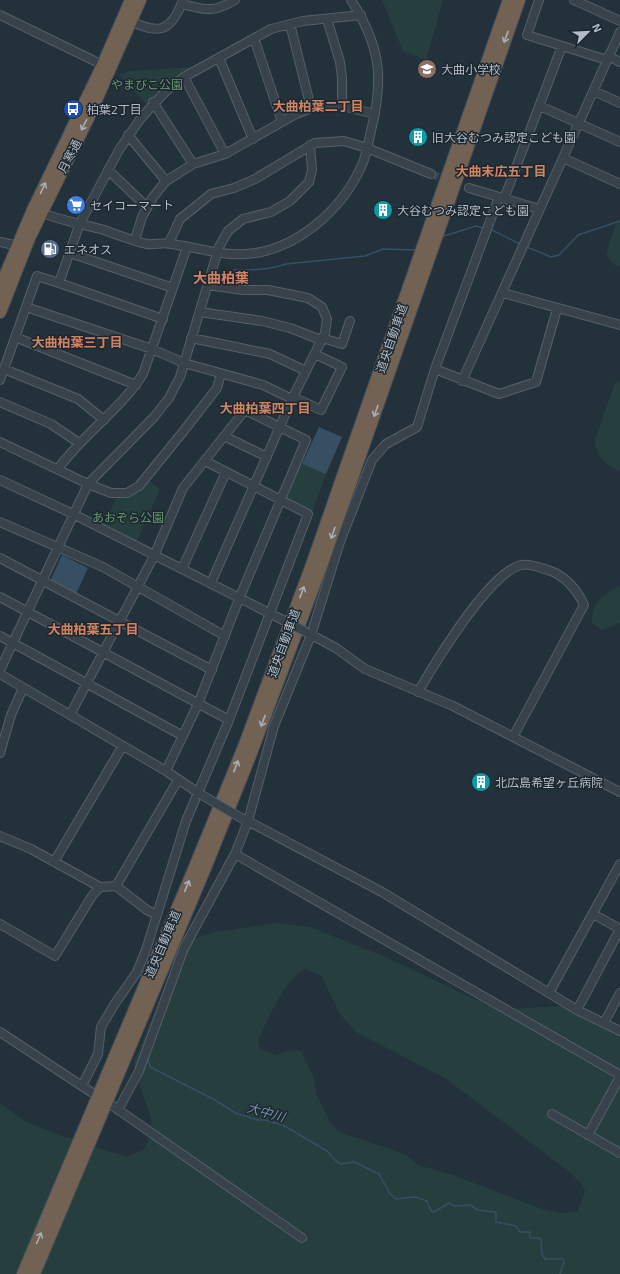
<svg xmlns="http://www.w3.org/2000/svg" width="620" height="1274" font-family="'Exo 2','Noto Sans JP',sans-serif">
<rect width="100%" height="100%" fill="#23313b"/>
<path fill="#263e3d" fill-rule="evenodd" d="M382,0H443L426,60L403,51Z
M191,67L193,69L157,95L147,105L119,76L121,73L131,71Z
M620,220V266L614,265L606,254L616,224Z
M620,381V471C606,465 596,457 595,440L615,383Z
M297,462L326,474L312,514H308L281,499Z
M146,478L160,489L135,546L102,529L119,493Z
M620,586V623L602,630L592,623C591,604 603,593 620,586Z
M276,923L310,927L388,958L472,998L501,1009L566,1006L620,1034V1274H0V1103L26,1122L61,1136L127,1157L145,1149L151,1134V1119L133,1064L177,960L190,939L216,932ZM305,969L321,975L339,1013L356,1032L445,1078L567,1170L581,1183L585,1191L578,1211L564,1213L542,1209L453,1175L418,1165L405,1154L339,1132L330,1122L317,1096L314,1077L301,1051L290,1050L276,1055L260,1049L258,1041C266,1022 287,976 305,969Z"/>
<path fill="#364f62" d="M319,427L342,437L326,474L302,464Z
M62,555L88,568L76,594L50,581Z"/>
<g fill="none" stroke-linecap="round" stroke-linejoin="round">
<path stroke="#364f62" stroke-width="1.5" d="M492,230L520,244
M442,239L444,236L476,226L483,228
M527,247L551,257L559,255L578,235L620,221
M234,270C251,270 269,270 286,264L365,256L383,249L417,250
M221,889L236,861
M184,958L200,927
M152,1046L148,1059L150,1067L215,1100L235,1113L258,1120H265L283,1125L327,1151L336,1161L341,1164L354,1162L379,1174L390,1194L396,1199L415,1197L427,1201L431,1211L434,1212L449,1203L454,1206L470,1205L478,1210L496,1212V1222L516,1226L520,1232H530V1238H539L541,1240L542,1254L545,1259H563L564,1262L560,1274"/>
<path stroke="#384650" stroke-width="8" stroke-dasharray="8 4" stroke-linecap="butt" d="M431,174L469,188"/>
<g stroke="#556069" stroke-width="10">
<path id="minor" d="M539,0L527,35L607,60
M574,0L620,21
M182,4C206,10 213,13 235,0
M0,15L107,67
M126,19C157,34 170,35 183,0
M327,19L340,62L342,78V106
M290,24L311,108
M254,38L282,122
M608,56L620,62
M219,58L253,139
M184,77L225,154
M594,91L620,103
M153,102L193,164
M540,106L620,142
M128,135L166,181
M563,158L620,184
M108,170L147,207
M469,188L539,209
M504,199L562,46
M37,211C58,220 82,224 104,230C118,235 133,241 147,244C155,245 164,242 171,244C196,247 221,256 246,254C295,251 341,211 361,167C366,157 368,145 370,135C384,81 382,48 351,0
M135,240L142,217L153,197L166,181L193,164L225,154L296,114L311,108L342,106L375,114
M0,242L23,247
M169,243L180,219L211,194L234,188L255,179L315,143L344,141L367,148L431,174
M70,253L173,288
M59,283L163,319
M208,285L243,290H268L308,298L322,307L327,319L325,333L292,399L211,583
M503,293L620,325
M26,307L152,349L184,363L263,385L292,399
M200,312L262,321L290,328L321,340
M15,337L136,385
M191,338L270,354L306,371
M322,338L342,344L350,321
M4,369L78,399L104,420
M435,369L499,394L536,382L557,309
M0,380L37,276L59,283L80,223L119,150L141,118L165,92L184,77L271,29L303,21L361,15
M462,381L620,32
M293,397L321,410L342,367L315,354
M0,402L51,424L79,443
M224,436L267,457
M0,442L88,484L111,493H127L139,486L182,433L217,388L221,374
M58,469C83,434 120,410 143,374L187,247
M0,480L73,514L273,615
M0,522L103,567L225,636
M0,558L212,670
M182,569L226,472
M0,597L229,720
M308,633L336,648L365,669L453,706L620,792
M0,636L183,736
M0,670L88,484L154,417L169,398L180,377L219,247L228,231L243,219L271,212L290,201L309,182L312,170L310,145
M0,674L166,771L200,794
M418,692C435,663 489,573 521,565C529,563 540,568 548,570C564,575 577,589 584,605L513,737
M70,715L154,556L183,488L245,410L306,440L239,599L198,704L166,771
M0,753L11,715L23,688
M244,819L382,892L549,993L620,864
M0,836L31,849L100,887L116,886L147,910L157,915
M235,854L620,1075
M54,862L122,747
M116,886L178,780
M593,914L620,929
M0,924L55,956L92,896L100,887
M549,993L577,1010L620,1031
M577,1010L620,929
M604,1023L620,993
M0,1032L91,1092
M82,1086L98,1054L101,1027L114,1005L137,972L146,950L186,821L229,720L308,514L205,461
M110,1104L302,1238
M118,1110L139,1071L184,948L235,854L248,821L274,726L311,635L340,542L372,460L386,444L417,427L435,369L499,197
M552,1114L620,1153
M588,1135L620,1077"/>
</g>
<g stroke="#424d56" stroke-width="14">
<path id="highway" d="M0,288L33,210L103,65L131,0
M0,312L29,238L88,118L140,0
M23,1274L195,867L244,747L312,565L509,0
M34,1274L205,868L249,758L323,561L519,0"/>
</g>
<use href="#minor" stroke="#37424b" stroke-width="8"/>
<use href="#highway" stroke="#716254" stroke-width="12"/>
<g stroke="#556069" stroke-width="10" stroke-linecap="butt">
<path id="minor-bridge" d="M275,616L308,633
M200,794L243,819"/>
</g>
<use href="#minor-bridge" stroke="#37424b" stroke-width="8"/>
</g>
<defs><path id="oneway-shaft" d="M-6 0H5M1.5-3L5.5 0L1.5 3" fill="none" stroke-width="1.6" stroke-linecap="round" stroke-linejoin="round"/></defs>
<g stroke="#a8afb6">
<use href="#oneway-shaft" transform="translate(506 37) rotate(110)"/>
<use href="#oneway-shaft" transform="translate(84 125) rotate(117)"/>
<use href="#oneway-shaft" transform="translate(43 188) rotate(-65)"/>
<use href="#oneway-shaft" transform="translate(376 411) rotate(109)"/>
<use href="#oneway-shaft" transform="translate(333 533) rotate(109)"/>
<use href="#oneway-shaft" transform="translate(302 592) rotate(-70)"/>
<use href="#oneway-shaft" transform="translate(263 721) rotate(111)"/>
<use href="#oneway-shaft" transform="translate(236 766) rotate(-69)"/>
<use href="#oneway-shaft" transform="translate(187 886) rotate(-67)"/>
<use href="#oneway-shaft" transform="translate(39 1238) rotate(-66)"/>
</g>
<defs>
<g id="school-disc" transform="scale(1)"><circle r="9.5" fill="#8d6e63" stroke="#1c2730"/><path d="M0-5L7-2L0 1L-7-2ZM-4 1L0 2.5L4 1V4Q0 6-4 4Z" fill="#fff"/></g>
<g id="bus-disc" transform="scale(1)"><circle r="9.5" fill="#1a4fb4" stroke="#1c2730"/><path d="M-5-6H5V4H4V6H2V4H-2V6H-4V4H-5ZM-3.5-4V0h7V-4ZM-3.5 1.2v1.5H-2V1.2ZM2 1.2v1.5H3.5V1.2Z" fill="#fff"/></g>
<g id="building-disc" transform="scale(1)"><circle r="9.5" fill="#0f9aa8" stroke="#1c2730"/><path d="M-4-6H4V6H1V3H-1V6H-4ZM-2.5-4.3h1.7v1.8h-1.7ZM.8-4.3h1.7v1.8H.8ZM-2.5-1h1.7V.8h-1.7ZM.8-1h1.7V.8H.8Z" fill="#fff"/></g>
<g id="supermarket-disc" transform="scale(1)"><circle r="9.5" fill="#3f7fe0" stroke="#1c2730"/><path d="M-6-5.5h2.5l.6 2H6L4.5 2H-2.5L-4.4-4H-6ZM-1.5 3.2a1.3 1.3 0 1 0 .1 0ZM3 3.2a1.3 1.3 0 1 0 .1 0Z" fill="#fff"/></g>
<g id="fuel-disc" transform="scale(1)"><circle r="9.5" fill="#5c6f8a" stroke="#1c2730"/><path d="M-5.5-6h7V0h2V4h1.3V-2.5L3-4.5l.8-.8L6-3V5H2.5V1h-1V6h-7ZM-4.2-4.7v3.2H.2V-4.7Z" fill="#fff"/></g>
</defs>
<g fill-rule="evenodd">
<use href="#school-disc" x="427" y="69"/>
<use href="#bus-disc" x="73" y="109"/>
<use href="#building-disc" x="418" y="137"/>
<use href="#supermarket-disc" x="76" y="205"/>
<use href="#building-disc" x="383" y="210"/>
<use href="#fuel-disc" x="50" y="249"/>
<use href="#building-disc" x="481" y="782"/>
</g>
<g text-anchor="middle" dominant-baseline="central" stroke-width="3" stroke-linejoin="round" paint-order="stroke">
<g font-size="12" fill="#b2bdc7" stroke="#1c2730" text-anchor="start">
<text x="441" y="69">大曲小学校</text>
<text x="87" y="109">柏葉2丁目</text>
<text x="432" y="137">旧大谷むつみ認定こども園</text>
<text x="90" y="205">セイコーマート</text>
<text x="397" y="210">大谷むつみ認定こども園</text>
<text x="64" y="249">エネオス</text>
<text x="495" y="782">北広島希望ヶ丘病院</text>
</g>
<g font-size="12" fill="#69986e" stroke="#1c2730">
<text x="147" y="84">やまびこ公園</text>
<text x="128" y="517">あおぞら公園</text>
</g>
<g font-size="12" fill="#b2bdc7" stroke="#1c2730">
<text transform="translate(69 156) rotate(-63)">月寒通</text>
<text transform="translate(391 338) rotate(-71)">道央自動車道</text>
<text transform="translate(283 643) rotate(-70)">道央自動車道</text>
<text transform="translate(162 944) rotate(-67)">道央自動車道</text>
</g>
<g font-size="13" font-weight="bold" fill="#d28462" stroke="#1c2730">
<text x="318" y="106">大曲柏葉二丁目</text>
<text x="501" y="171">大曲末広五丁目</text>
<text x="77" y="342">大曲柏葉三丁目</text>
<text x="265" y="408">大曲柏葉四丁目</text>
<text x="93" y="629">大曲柏葉五丁目</text>
</g>
<g font-size="13" font-style="italic" fill="#7292aa" stroke="#1c2730">
<text transform="translate(266 1112) rotate(16)">大中川</text>
</g>
<g font-size="14" font-weight="bold" fill="#d28462" stroke="#1c2730">
<text x="221" y="277">大曲柏葉</text>
</g>
</g>
<g transform="translate(588 32) rotate(66)" stroke="#1c2730" stroke-width="3" paint-order="stroke">
<path d="M0-3L7 15L0 10L-7 15Z" fill="#b2bdc7"/>
<text y="-6" font-size="11" font-weight="bold" text-anchor="middle" fill="#b2bdc7">N</text>
</g>
</svg>
